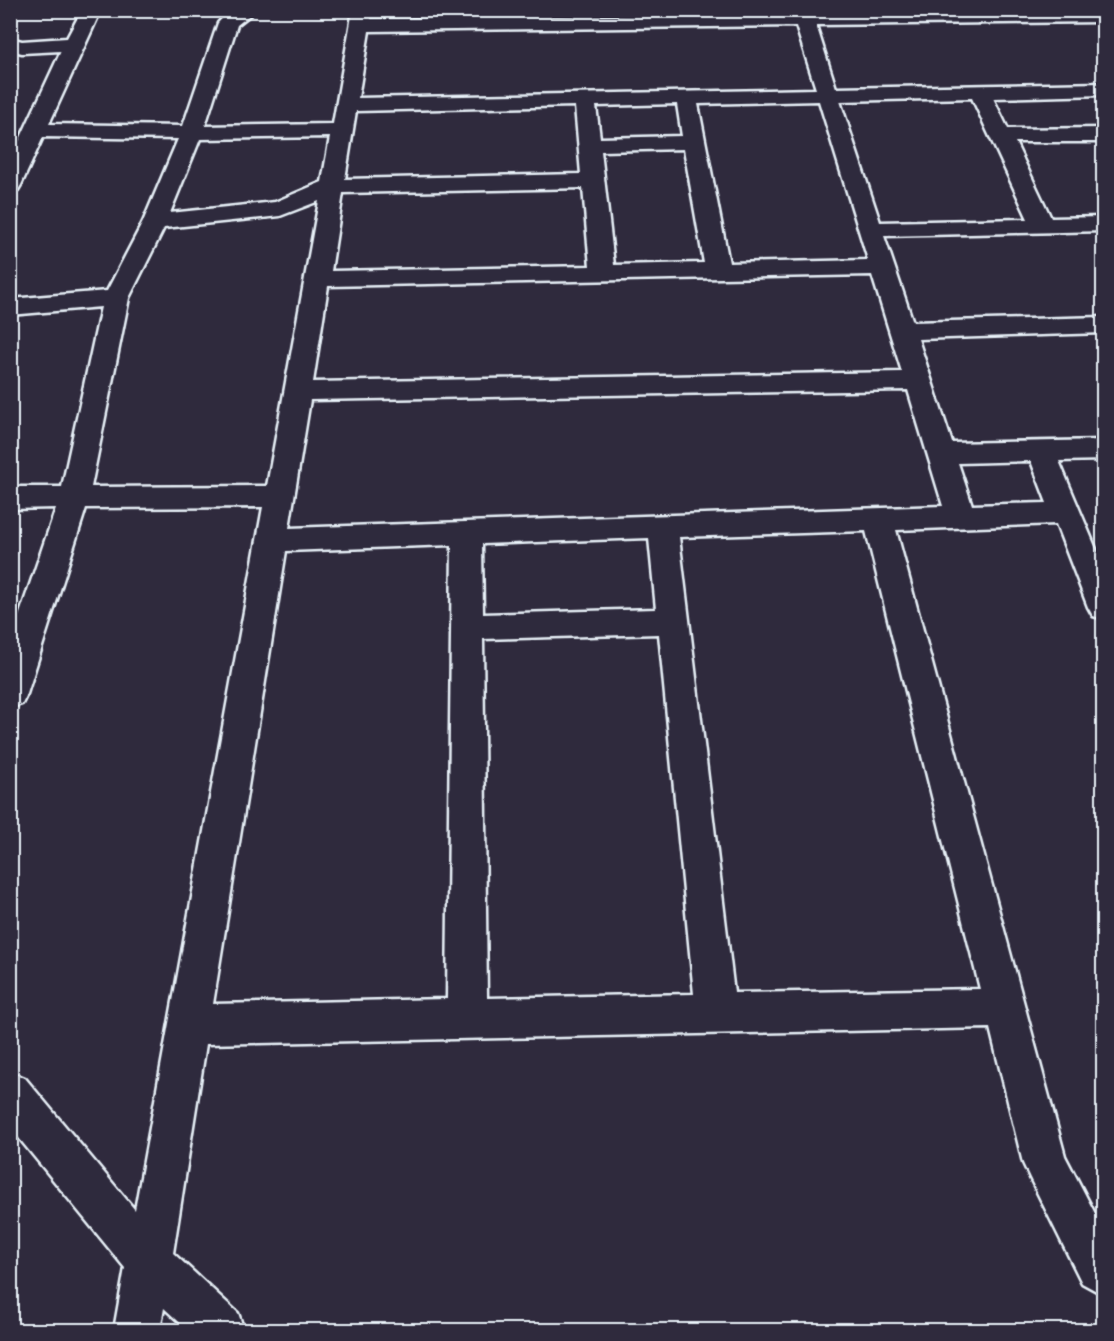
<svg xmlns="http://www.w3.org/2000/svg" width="1114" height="1341" font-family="Caveat,sans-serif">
<rect width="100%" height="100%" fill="#2f2a3d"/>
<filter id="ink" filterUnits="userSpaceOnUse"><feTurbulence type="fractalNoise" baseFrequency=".0167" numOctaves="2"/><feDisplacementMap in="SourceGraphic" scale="12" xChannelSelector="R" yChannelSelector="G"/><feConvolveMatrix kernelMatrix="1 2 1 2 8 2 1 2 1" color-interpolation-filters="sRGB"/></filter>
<g filter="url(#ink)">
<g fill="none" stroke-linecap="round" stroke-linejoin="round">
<g stroke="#e8f1f8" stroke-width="5">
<path id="minor" d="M82,10H101L49,124L183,126L218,23L230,10H256L237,25L205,126L333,124L353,10H372L371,19L793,14L792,10H811L812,14L1104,10V22L816,25L836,88L1104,83V95L993,98L1008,129L1104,128V142H1015L1051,218L1104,217V231L884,236L913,322L1104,317V333L918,339L952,443L1104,440V460L1059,461L1104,568V619L1093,616L1088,607L1056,524L896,530L1065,1156L1104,1231V1295L1082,1283L1030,1178L1023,1163L990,1028L206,1044L173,1253L238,1313L244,1330H188L164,1308L160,1330H114L125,1268L10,1127V1072L25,1078L135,1210L263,507L86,508L27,694L22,704L10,708V643L56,508L10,509V487H62L101,307L10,315V299L107,291L143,222L178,139L43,137L21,185L18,190L10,192V161L61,51L22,53L10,50V38L22,41L67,38ZM796,26L816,89L358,98L369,31ZM972,98L1028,219L880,222L840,101ZM819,101L868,260L729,263L698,104ZM677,104L682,136L600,138L596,106ZM575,106L581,174L345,179L356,111ZM330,137L322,182L275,202L170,213L200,139ZM684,149L704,263L614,265L601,151ZM583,188L590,266L331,271L343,193ZM319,201L267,486L91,487L129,298L164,228L280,216ZM872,275L902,372L313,382L328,286ZM908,390L943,506L289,528L310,400ZM1031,461L1047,503L972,505L958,463ZM866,531L980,989L734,993L679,537ZM649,538L656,609L483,614L482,544ZM452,545L447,999L213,1004L286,551ZM659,634L694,994L487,998L483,639Z"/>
</g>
<use href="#minor" fill="#2f2a3d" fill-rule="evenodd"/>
</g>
</g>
<rect width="1114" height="1341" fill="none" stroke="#2f2a3d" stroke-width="36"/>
<rect x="18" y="18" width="1078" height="1305" fill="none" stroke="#e8f1f8" stroke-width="2" filter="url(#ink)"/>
</svg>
